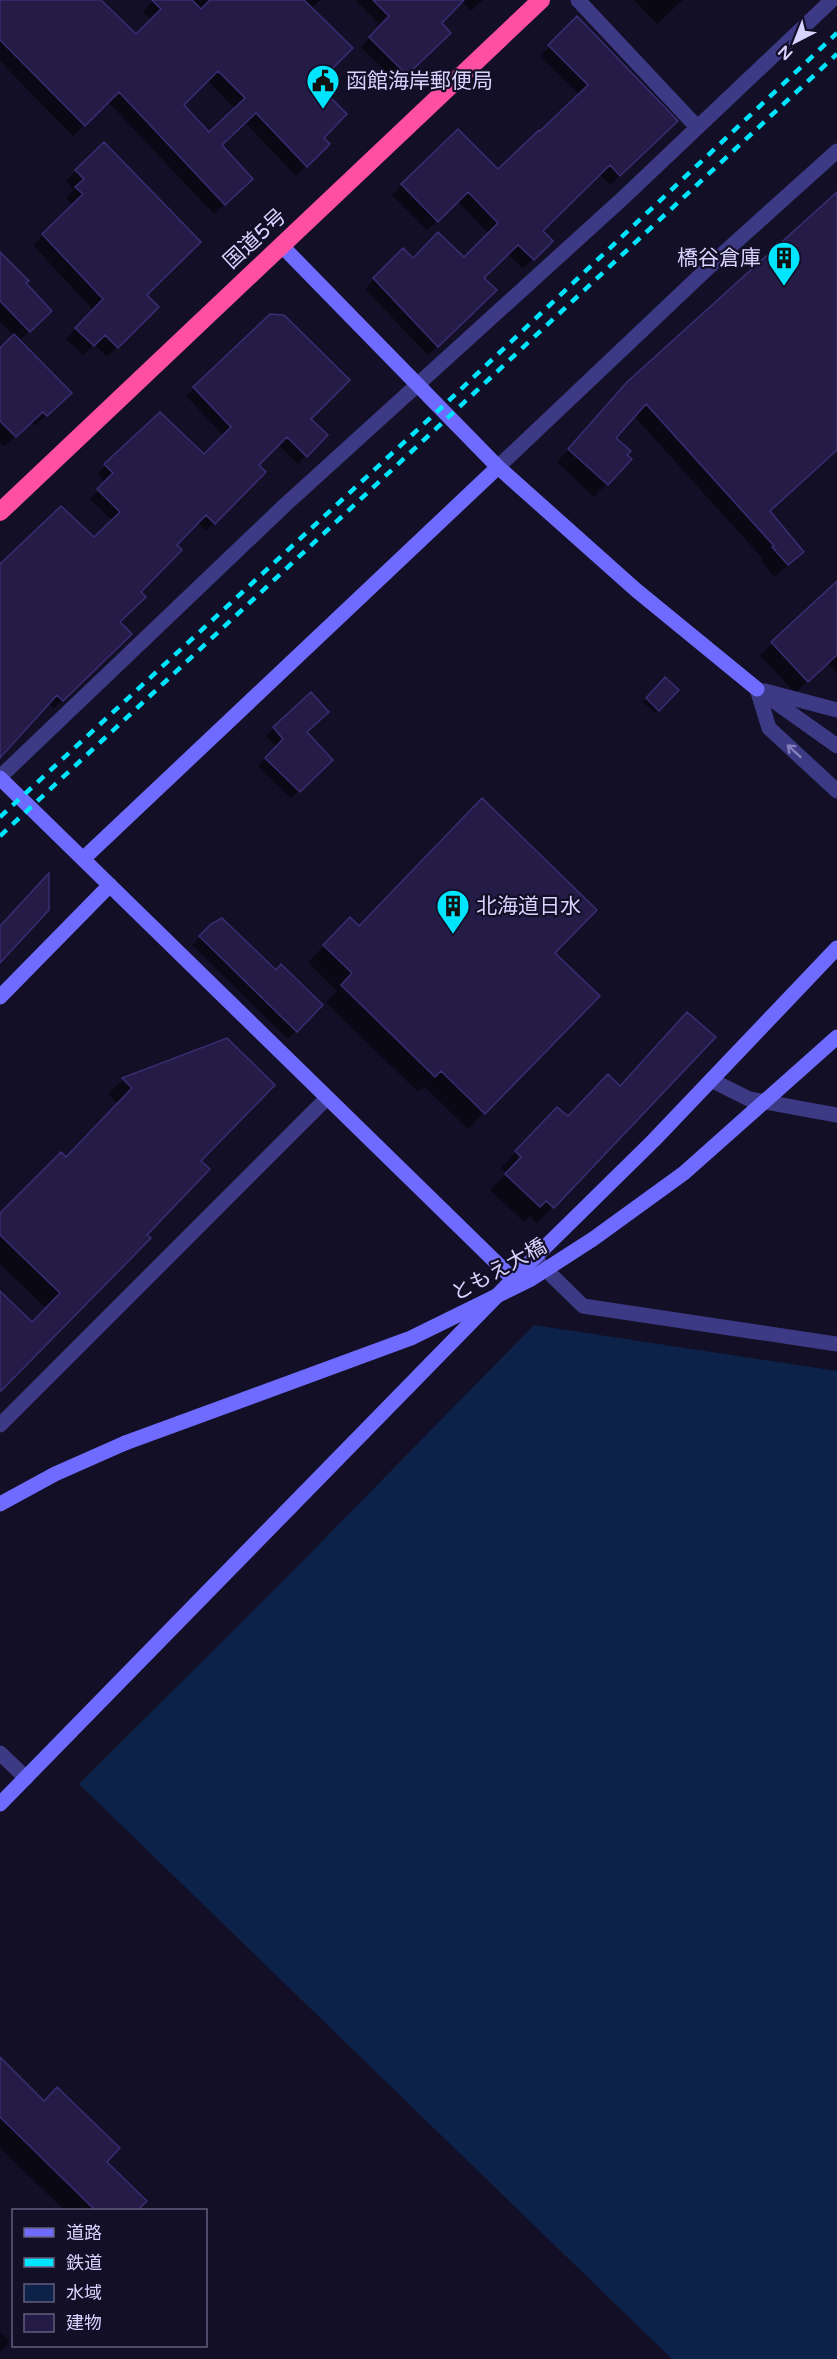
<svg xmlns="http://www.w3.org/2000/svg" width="837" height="2359" font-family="'Varela Round','Noto Sans JP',sans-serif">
<rect width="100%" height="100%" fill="#130f26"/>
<path fill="#0c2248" d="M534,1325L837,1371V2359H672L79,1784L286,1578Z"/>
<path fill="#0007" fill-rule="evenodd" d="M0,0H100L136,36L152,20L143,12L153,0H320L311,9L315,84L322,138L328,144L296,176L245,122L220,146L251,179L214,214L108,102L73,136L0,61ZM207,80L235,109L209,134L182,105Z
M355,0H483L471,11L461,1L439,23L449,33L398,83L361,47L381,26Z
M634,0H683L657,24Z
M577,18L676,121L610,185L599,174L541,231L551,241L523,269L507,253L482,278L495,290L428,355L365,289L403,250L413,260H464L489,234L457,201L427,230L392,195L458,131L498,171L540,133L580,95L540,56Z
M104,144L145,295L157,307L107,357L94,344L83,355L66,339L94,311L33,245L74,205L66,198L74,190L66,181Z
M837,194V449L768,511L802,552L790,564L774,577L761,561L763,559L634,416L614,438L629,460L594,497L557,462L614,397Z
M0,254L50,311L19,341L69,393L35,426L31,422L4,447L0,442V350L14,336L0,322Z
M194,388L309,419L326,435L298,464L278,444L257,465L264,472L206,531L197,522L175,545L118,622L130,634L54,708L49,703L0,756V567L94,539L113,521L90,499L106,483L97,474L160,414L204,456L224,436L186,396Z
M837,583V673L827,663L795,693L760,655Z
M665,679L677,690L655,713L643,702Z
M311,694L305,733L331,760L291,798L258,766L277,747L266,736Z
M350,919L358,927L553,953L598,996L468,1129L424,1086L418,1092L326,1003L337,991L308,962Z
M212,925L321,1005L288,1039L192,945Z
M714,1038L537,1223L530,1216L524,1222L490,1190L507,1173L501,1168L542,1124L568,1118Z
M226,1040L199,1161L0,1389V1293L32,1324L47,1309L0,1264V1215L66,1159L118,1104L108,1094L123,1080Z
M0,2059L105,2162L135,2210H64L0,2148Z
M0,2332L10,2341L0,2352Z"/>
<path fill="#241b47" stroke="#3b2d73" stroke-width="1.5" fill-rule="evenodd" d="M0,0H101L136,34L161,9L152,0H192L201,9L210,0H304L353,48L317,84L347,114L324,138L330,144L307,167L256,113L222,145L253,179L225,205L119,92L85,126L0,40ZM218,71L245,98L209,132L184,105Z
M373,0H464L442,23L451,33L407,75L369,37L389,16Z
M577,16L678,121L620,176L610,165L543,231L553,241L534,260L518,245L484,278L497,290L438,347L373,278L403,248L413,258L438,232L464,257L498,223L468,192L438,222L401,184L458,129L498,169L539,130L540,131L588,85L548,45Z
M104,142L201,242L147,295L159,307L118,348L105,335L94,346L75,328L103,299L42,234L83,194L75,187L84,179L75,170Z
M837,192V450L770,511L804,552L788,565L772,547L774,546L646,404L616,438L631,451L627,455L632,459L608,485L568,449L627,382Z
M0,252L29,281L26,283L52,311L30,332L0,301Z
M270,314L284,315L350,380L311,419L328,435L307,457L287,437L259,465L266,472L215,524L206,515L177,545L182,550L141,592L146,597L120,622L132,634L63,701L57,695L0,758V564L61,506L94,537L120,512L97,489L113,473L104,464L160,412L204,454L231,427L193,387Z
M14,334L72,393L47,416L43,412L16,437L0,421V348Z
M837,581V655L808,682L771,642Z
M665,677L679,690L659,711L646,698Z
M311,692L329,712L307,732L333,760L300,792L265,758L283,739L273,727Z
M482,798L597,910L555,953L600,996L485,1114L441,1071L435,1077L341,985L352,973L323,945L350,917L359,926Z
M49,873V910L0,963V926Z
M222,918L276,970L281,964L323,1005L297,1032L199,936L211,924Z
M687,1012L716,1037L554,1208L546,1201L540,1207L505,1174L521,1157L515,1151L557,1107L568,1116L608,1074L620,1086Z
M227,1038L275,1085L201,1161L210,1169L147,1235L151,1238L0,1392V1291L32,1322L60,1293L0,1235V1213L61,1152L66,1157L132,1088L122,1078Z
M0,2057L44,2101L57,2087L120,2148L107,2162L147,2201L137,2211H96L0,2117Z"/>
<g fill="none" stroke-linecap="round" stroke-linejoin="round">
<path stroke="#3d3a85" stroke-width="15" d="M578,0L697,127
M498,467L728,249L837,151
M757,689L769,728L837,791
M757,689L837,746
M765,691L837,710
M0,777L285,505L622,199L832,0
M711,1080L749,1099L837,1115
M537,1261L583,1306L837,1344
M0,1425L327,1098
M0,1753L26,1778"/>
<path stroke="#6f6bff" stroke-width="15" d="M281,245L498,467L636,590L757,689
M0,778L513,1279
M83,859L498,467
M0,997L110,885
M0,1504L55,1474L125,1443
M0,1804L534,1258L654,1140L837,948"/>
<path stroke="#ff4fa3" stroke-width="18" d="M0,512L541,0"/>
<path stroke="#00e5ff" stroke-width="4.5" stroke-dasharray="9 8" stroke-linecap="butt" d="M0,817L441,408L837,33
M0,836L837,54"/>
<path stroke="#6f6bff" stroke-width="15" d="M125,1443L411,1338L531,1279L593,1239L684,1173L837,1037"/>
</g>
<defs><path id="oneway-shaft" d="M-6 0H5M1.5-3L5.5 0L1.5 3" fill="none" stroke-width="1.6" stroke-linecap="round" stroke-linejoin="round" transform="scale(1.5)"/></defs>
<use stroke="#837fbc" href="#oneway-shaft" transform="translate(794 751) rotate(-138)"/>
<defs>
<g id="civic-pin" transform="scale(1.725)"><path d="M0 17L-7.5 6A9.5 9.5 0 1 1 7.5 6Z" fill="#00e5ff" stroke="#130f26"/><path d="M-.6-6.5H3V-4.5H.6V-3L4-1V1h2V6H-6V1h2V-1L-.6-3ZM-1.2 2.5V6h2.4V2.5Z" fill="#111"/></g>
<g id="building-pin" transform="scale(1.725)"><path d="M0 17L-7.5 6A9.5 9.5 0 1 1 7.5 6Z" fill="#00e5ff" stroke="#130f26"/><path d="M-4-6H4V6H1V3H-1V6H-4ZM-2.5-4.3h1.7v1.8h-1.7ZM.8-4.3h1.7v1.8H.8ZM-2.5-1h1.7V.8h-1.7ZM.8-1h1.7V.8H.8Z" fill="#111"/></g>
</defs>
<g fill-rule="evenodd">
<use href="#civic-pin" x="323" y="81"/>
<use href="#building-pin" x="784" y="258"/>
<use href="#building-pin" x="453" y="906"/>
</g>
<g text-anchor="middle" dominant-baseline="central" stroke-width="4.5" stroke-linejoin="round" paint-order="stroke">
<g font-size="21" fill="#d9d4ff" stroke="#130f26" text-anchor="start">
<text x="346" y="81">函館海岸郵便局</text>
<text x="761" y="258" text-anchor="end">橋谷倉庫</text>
<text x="476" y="906">北海道日水</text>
</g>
<g font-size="21" fill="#d9d4ff" stroke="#130f26">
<text transform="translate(255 239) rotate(-43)">国道5号</text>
<text transform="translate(499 1270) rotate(-29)">ともえ大橋</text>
</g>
</g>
<rect x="12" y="2209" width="195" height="138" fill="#130f26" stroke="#625e7d" stroke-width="1.5"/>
<rect x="24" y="2228" width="30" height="9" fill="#6f6bff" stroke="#625e7d" stroke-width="1.5"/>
<text x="66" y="2239" font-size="18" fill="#d9d4ff">道路</text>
<rect x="24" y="2258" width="30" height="9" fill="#00e5ff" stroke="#625e7d" stroke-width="1.5"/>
<text x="66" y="2269" font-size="18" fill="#d9d4ff">鉄道</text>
<rect x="24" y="2284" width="30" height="18" fill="#0c2248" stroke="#625e7d" stroke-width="1.5"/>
<text x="66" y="2299" font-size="18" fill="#d9d4ff">水域</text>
<rect x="24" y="2314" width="30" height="18" fill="#241b47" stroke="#625e7d" stroke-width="1.5"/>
<text x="66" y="2329" font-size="18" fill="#d9d4ff">建物</text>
<g transform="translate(795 42) rotate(222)" stroke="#130f26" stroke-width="4.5" paint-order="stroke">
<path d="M0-4.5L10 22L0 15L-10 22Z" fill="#d9d4ff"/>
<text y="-9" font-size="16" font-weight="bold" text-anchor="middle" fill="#d9d4ff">N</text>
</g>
</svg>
